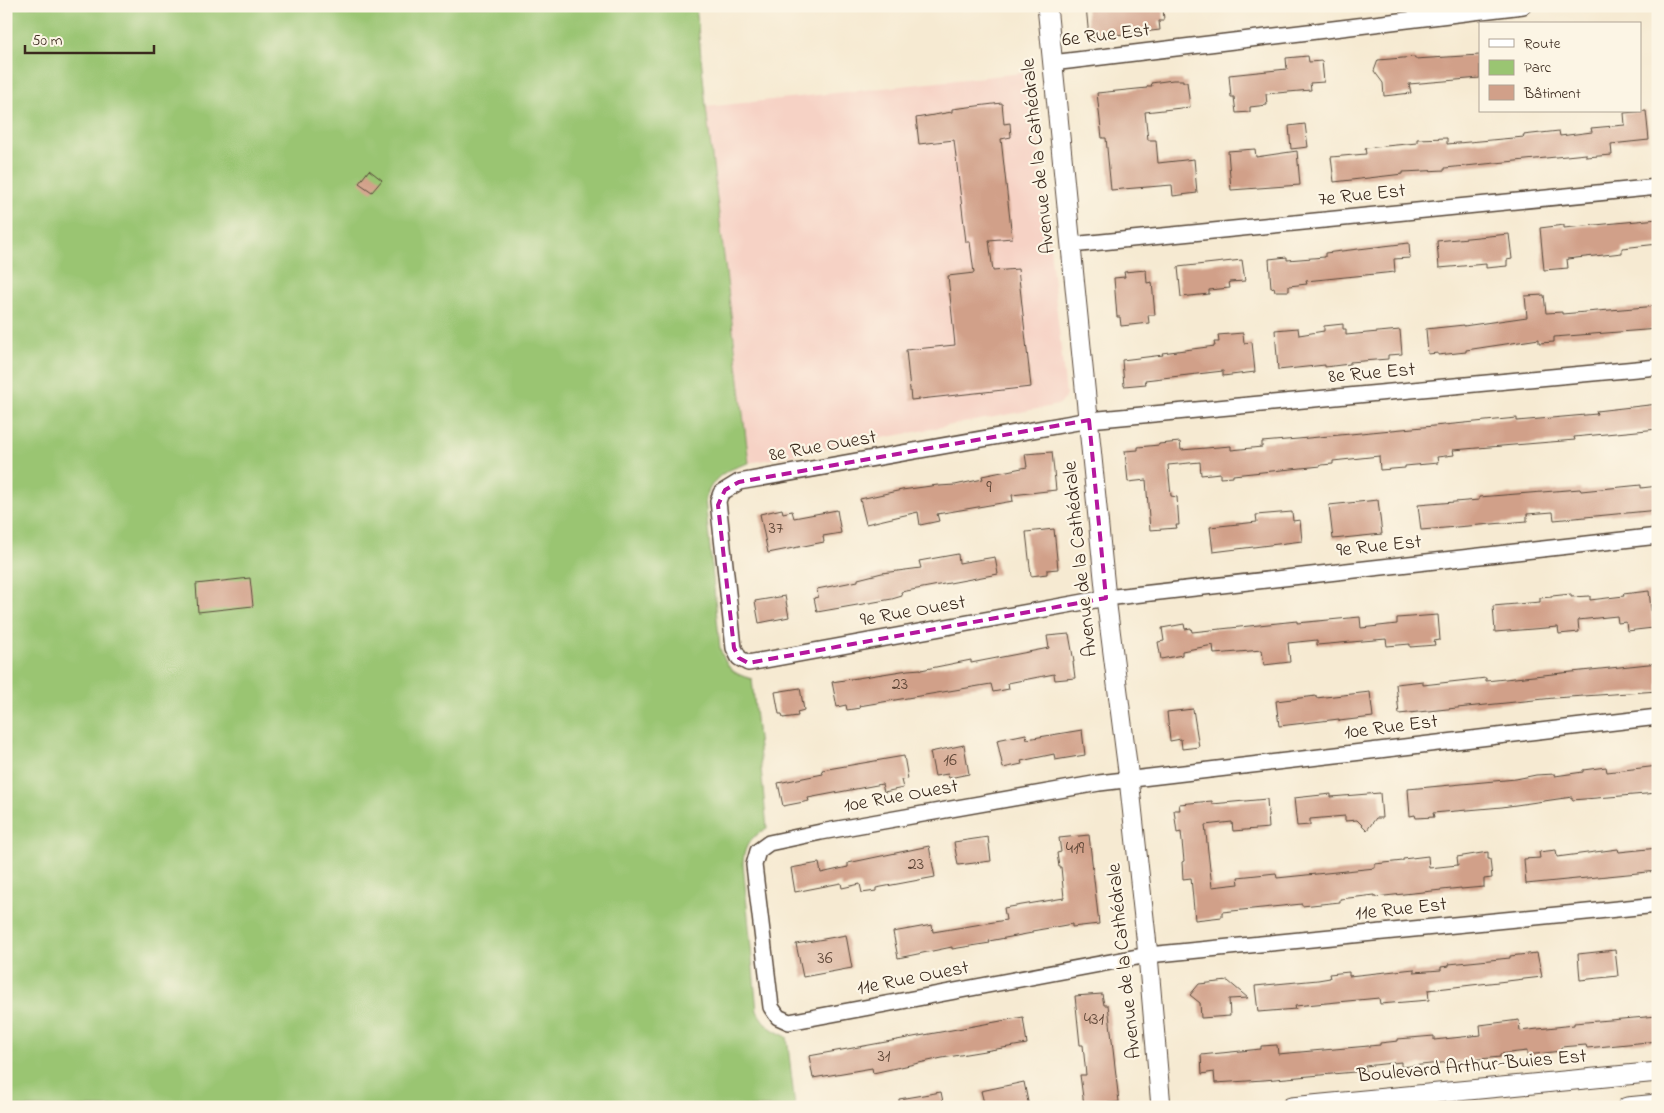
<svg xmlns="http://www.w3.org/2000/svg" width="1664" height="1113" font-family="'Indie Flower',sans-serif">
<rect width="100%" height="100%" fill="#fcf5e5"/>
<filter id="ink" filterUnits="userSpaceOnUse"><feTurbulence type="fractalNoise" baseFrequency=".02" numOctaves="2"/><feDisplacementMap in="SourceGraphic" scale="10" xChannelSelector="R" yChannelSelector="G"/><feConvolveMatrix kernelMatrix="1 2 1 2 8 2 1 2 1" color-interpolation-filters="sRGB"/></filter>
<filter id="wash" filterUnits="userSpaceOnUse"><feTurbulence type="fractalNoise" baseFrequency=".0096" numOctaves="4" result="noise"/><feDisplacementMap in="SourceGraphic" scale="20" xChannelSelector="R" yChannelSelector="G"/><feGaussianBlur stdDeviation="1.12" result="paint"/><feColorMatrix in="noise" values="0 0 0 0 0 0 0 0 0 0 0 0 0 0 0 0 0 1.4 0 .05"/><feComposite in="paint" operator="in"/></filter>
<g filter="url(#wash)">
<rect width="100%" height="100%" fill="#f6ead2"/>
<path fill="#f6d2c5" d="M1031,72L1066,395L1063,401L1058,405L749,463L706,107Z"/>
<path fill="#9ac572" stroke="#6a7848" d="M6,6H696L706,107L749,463C726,470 714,475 705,499L720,648C727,668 731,673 752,679L767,828C750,838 744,845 743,864L757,1011C766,1027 771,1029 787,1037L795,1107H6Z"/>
<g id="blocks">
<path fill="#d1a089" d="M1086,6H1163L1164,21H1159L1160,30L1089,38Z
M1480,55V78L1409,84L1411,93L1384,96L1383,83L1374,71L1378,60L1415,57V59Z
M1308,56L1309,62L1322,61L1324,82L1310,83L1311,90L1266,94L1267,105L1250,107V112L1236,113L1234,97H1231L1229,75L1287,69L1286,58Z
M1173,80H1183V82H1187L1190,107L1145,112L1148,140H1156L1158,163L1194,159L1197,193L1173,196L1172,185L1111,190L1106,138H1102L1097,93L1147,88V86H1152L1151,83Z
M1002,103L1004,124L1010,123L1011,137L1001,139L1012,238L989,240L993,271L1018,269L1031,387L911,400L906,350L955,345L948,276L974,273L970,242H966L954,140L919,144L916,118L952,112V109Z
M1646,111L1649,140L1611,144L1612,155L1586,157V154L1526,160L1445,168V170L1403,172V174L1334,182L1331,157L1366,154L1365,148L1417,143V139L1447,138V144L1524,137L1523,135L1559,131L1560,136L1592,132L1591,128L1625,125L1624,113Z
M1305,124L1308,147L1291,149L1289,126Z
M1255,149L1256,157L1297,151L1300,185L1231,190L1228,151Z
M369,170L382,180L372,192L359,183Z
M1658,219V244L1622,248V253L1567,259L1568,268L1544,270L1540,228L1564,225V228Z
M1509,234L1512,259L1507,260V266L1486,268V264L1439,268L1437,241Z
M1409,243L1410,258L1394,259L1395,272L1306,281L1307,284L1289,286V291H1275L1274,287L1271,288L1269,259L1287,257V260L1325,257V253Z
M1242,260L1245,281L1229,282L1230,288L1209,290V294L1181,297L1178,267Z
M1146,270L1147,283L1152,282L1155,315H1148L1149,323L1121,326L1120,317H1117L1114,278L1125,277L1124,272Z
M1544,295L1546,313L1562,312V314L1658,306V329L1554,337V342L1539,343V339L1466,350V352L1438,355V353L1428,354L1426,329L1464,325V326L1527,317L1525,296Z
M1343,324V329H1346V335L1400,330L1402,354L1388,355V359L1350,362V364L1341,365L1325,367V365L1278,370L1275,330L1298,328L1299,335L1324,331V326Z
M1243,333L1244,343L1252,342L1255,372L1223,376V371L1145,380L1146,384L1124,386L1122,360L1163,355L1162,353L1215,346L1214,342H1219L1218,335Z
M1658,404V429L1574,437L1575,440L1453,450L1454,455L1437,457L1438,463L1405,466V468L1380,470L1379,456L1333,461V464L1321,465V466L1233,475V477L1220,478V473L1201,475L1200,462L1168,465L1171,496L1177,497L1179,525H1176L1177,528L1150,530L1146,480L1128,482L1125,451L1138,450V447L1159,445V444L1180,442L1181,450L1231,446V450L1262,447V442L1298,439L1517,418V421L1597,414L1596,411Z
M1052,452L1056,490L1012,495L1013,501L937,514L939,521L920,525L918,512L866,524L860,499L902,490L938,485L939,486L955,485L983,479L982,476L1027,467L1025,454Z
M1641,485V488L1658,486V510L1554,520L1553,512L1527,514V521L1421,530L1418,505L1479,500V497L1580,489L1581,491Z
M1378,500L1382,534L1333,539L1329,505Z
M782,509L783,513L792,511L794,518L837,510L841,533L823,536L824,542L768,553L760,514Z
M1292,512L1293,521L1300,520L1302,541L1213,552L1210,527L1257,522L1256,515Z
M1054,529L1058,569L1047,570V574L1031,576L1026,532Z
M958,554L959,563L995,557L998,574L901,592L902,596L892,599L817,612L814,598L818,597L817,589L858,581V579L882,573L921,568L919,561Z
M250,578L253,606L198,612L196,584Z
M1649,591L1653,628L1627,631L1626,622L1618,623L1617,616L1578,620L1579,632L1559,634L1558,627L1495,632L1493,606L1540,602V598L1552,597V596L1571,594V597L1590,596V600L1624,596L1623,594Z
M785,596L789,617L759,623L755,601Z
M1438,615L1440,640L1434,641L1435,645L1410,647V644L1387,646L1386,639L1317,645V640L1288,643L1290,662L1264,665L1262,650L1214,654L1213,645L1182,651V655L1161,659L1158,642L1164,641L1162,628L1184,624L1185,629L1191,628L1192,632L1297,621V623L1360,617L1361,628L1397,624V618Z
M1069,634L1074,662H1073L1075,678L1055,680L1054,674L1008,683L1009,689L993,692L991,684L859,706L860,708L847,710L846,705L837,707L832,682L908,670L921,669V670L971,660V663L1049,648L1047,636Z
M1658,663V691L1554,698L1399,714L1396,684L1423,681V685L1486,678V681Z
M800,688L804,710L797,712L798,716L783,718L782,714H779L775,692Z
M1370,692L1373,717L1339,721V719L1279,726L1276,701L1316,696V698Z
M1193,709L1199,747L1182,749L1181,739L1170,741L1167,712Z
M1082,730L1085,755L1055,760L1054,754L1021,761L1022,764L1003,768L997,740L1026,734L1027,739Z
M964,745L969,774L949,778L948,774L935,776L930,752Z
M904,756L908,779L901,780L903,788L884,792L882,784L808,798L809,801L783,806L778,783L823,774L822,770Z
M1658,766V793L1572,800V797L1502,807L1433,813L1434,817L1416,818L1415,815L1410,816L1408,789L1516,779L1536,775L1555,774V776L1583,772V770L1606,767L1607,772Z
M1380,793L1382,818H1376L1367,830L1357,820L1345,821V816L1310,819V825L1297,826L1294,798L1331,794V797Z
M1267,799L1269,828L1233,831L1232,822L1205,825L1212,887L1239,884L1238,877L1276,873L1277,878L1375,868V864L1403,861V859L1428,856L1429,868L1458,865L1457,857L1488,852V859H1490L1492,878L1484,879V887L1461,889V888L1375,897V895L1340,899V902L1302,906V904L1222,912V917L1195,920L1191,878L1183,879L1182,862L1184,861L1181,832L1177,833L1174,810H1180L1179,804L1212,801V804Z
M1089,835L1099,924L1072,927V924L1032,931V933L989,941L990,943L952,949V947L898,958L893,932L932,925L933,932L1006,920L1004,908L1064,898L1061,867H1059L1057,853L1061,852L1059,838Z
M988,837L991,861L958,865L954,842Z
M929,846L935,877L876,888V891L862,893L860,884L842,888L841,883L795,892L791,868L819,863L821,873L848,867V863Z
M1658,848V871L1526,884L1524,859L1540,858L1539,852L1556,850L1557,857L1618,849L1619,852Z
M846,935L852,968L803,977L796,944Z
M1615,950L1618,976L1580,980L1578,954Z
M1537,953L1542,977L1428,990L1429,1000L1380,1004L1379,998L1295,1006L1296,1009L1258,1012L1255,986L1318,980L1330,978L1329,974L1349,972V976L1414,969V972L1441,970V967L1449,966V964L1510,958V956Z
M1228,981L1248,998L1229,999L1230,1016L1201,1018L1200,1003L1190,995L1199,984Z
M1102,994L1104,1005H1108L1119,1102L1084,1105L1080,1075H1086L1083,1045H1080L1075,996Z
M1658,1016V1041L1587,1048L1586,1045L1561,1047V1051L1527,1055V1051L1500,1054V1057L1401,1067V1062L1365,1066L1366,1071L1264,1080L1215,1083L1214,1072L1202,1074L1201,1055L1261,1049V1046L1277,1045L1278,1054L1380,1045V1043L1398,1041V1039L1434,1036V1040L1481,1035L1480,1025L1519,1020L1520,1031L1574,1025V1023Z
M1023,1017L1027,1044L942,1058L873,1073L872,1068L813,1078L809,1056Z
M1024,1082L1029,1107H985L981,1091Z
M941,1092L944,1107H899V1099Z"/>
</g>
</g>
<g filter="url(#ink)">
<use href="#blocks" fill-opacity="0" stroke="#574739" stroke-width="1"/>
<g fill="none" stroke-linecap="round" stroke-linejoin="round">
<g stroke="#574739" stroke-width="18">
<path id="minor" d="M1052,63L1523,6
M1071,245L1658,187
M1658,367L1089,420L739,482L721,493L718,501L734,648L739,658L748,663L1106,598L1658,536
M1658,717L1099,783L821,832L769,843L758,851L754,865L771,1007L778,1017L789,1022L1148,955L1658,905"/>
</g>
<g stroke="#574739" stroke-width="21">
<path id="tertiary" d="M1047,6L1106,598L1129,779L1148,955L1161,1107
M1291,1107L1658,1072
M1627,1107L1658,1104"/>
</g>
<use href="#minor" stroke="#fff" stroke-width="15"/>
<use href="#tertiary" stroke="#fff" stroke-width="19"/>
</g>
</g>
<path fill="none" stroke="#b5179e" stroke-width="4" stroke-dasharray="10 6" stroke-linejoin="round" d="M1089,420L1106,598L748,663L739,658L734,648L718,505L725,490L739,482Z"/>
<g text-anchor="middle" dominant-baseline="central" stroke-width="4.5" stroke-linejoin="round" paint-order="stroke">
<g font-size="18" fill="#604839">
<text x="989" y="488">9</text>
<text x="776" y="529">37</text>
<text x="900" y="685">23</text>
<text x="950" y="761">16</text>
<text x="1075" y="849">419</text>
<text x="916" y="865">23</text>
<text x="825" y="959">36</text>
<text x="1094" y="1020">431</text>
<text x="884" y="1057">31</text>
</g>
<g font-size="20" fill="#3b2a1e" stroke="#fcf5e5">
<text transform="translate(1106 36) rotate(-7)">6e Rue Est</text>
<text transform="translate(1039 156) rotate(-96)">Avenue de la Cathédrale</text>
<text transform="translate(1362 196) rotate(-6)">7e Rue Est</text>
<text transform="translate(1372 374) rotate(-5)">8e Rue Est</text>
<text transform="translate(823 447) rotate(-10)">8e Rue Ouest</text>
<text transform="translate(1379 547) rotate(-6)">9e Rue Est</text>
<text transform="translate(1081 559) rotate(-96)">Avenue de la Cathédrale</text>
<text transform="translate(913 612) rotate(-10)">9e Rue Ouest</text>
<text transform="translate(1391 728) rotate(-7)">10e Rue Est</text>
<text transform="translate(901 797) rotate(-10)">10e Rue Ouest</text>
<text transform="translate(1401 910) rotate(-6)">11e Rue Est</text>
<text transform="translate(1125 961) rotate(-96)">Avenue de la Cathédrale</text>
<text transform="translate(913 979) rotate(-11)">11e Rue Ouest</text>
<text transform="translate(1472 1067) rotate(-5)">Boulevard Arthur-Buies Est</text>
</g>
</g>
<rect width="1664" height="1113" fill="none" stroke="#fcf5e5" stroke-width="25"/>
<rect x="1479" y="22" width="162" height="90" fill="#fcf5e5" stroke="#afa495"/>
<rect x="1489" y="39" width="25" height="8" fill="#ffffff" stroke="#afa495"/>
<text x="1524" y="48" font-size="15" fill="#3b2a1e">Route</text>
<rect x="1489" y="60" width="25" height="15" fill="#9ac572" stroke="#afa495"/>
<text x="1524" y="72" font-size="15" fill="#3b2a1e">Parc</text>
<rect x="1489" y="85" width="25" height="15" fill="#d1a089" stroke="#afa495"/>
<text x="1524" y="98" font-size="15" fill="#3b2a1e">Bâtiment</text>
<path d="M25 45v8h129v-8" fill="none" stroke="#3b2a1e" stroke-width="2.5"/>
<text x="32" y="45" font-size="15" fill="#3b2a1e" stroke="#fcf5e5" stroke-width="4" paint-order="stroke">50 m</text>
</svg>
